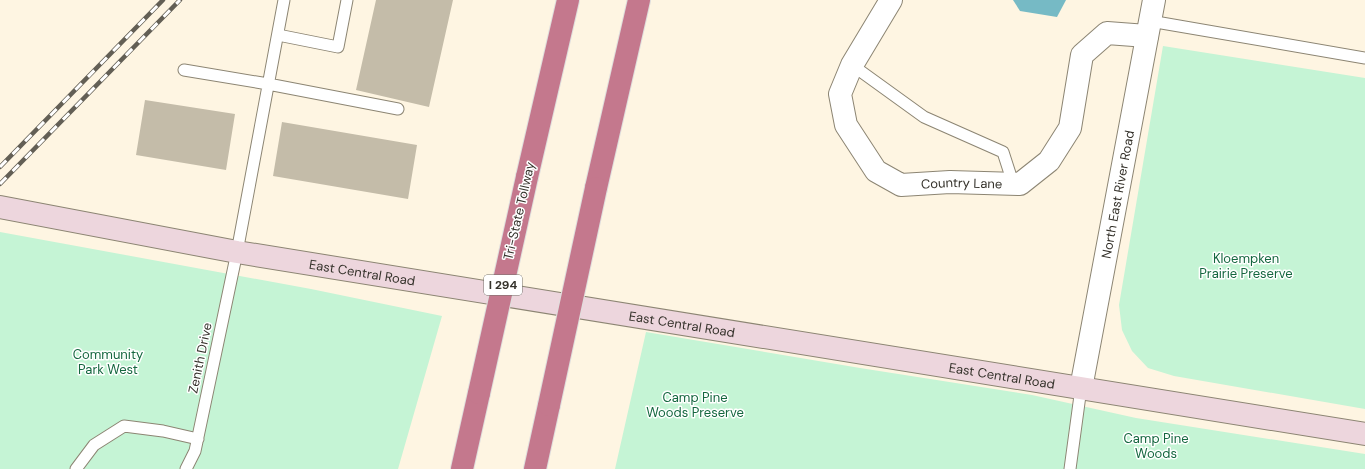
<svg xmlns="http://www.w3.org/2000/svg" width="1365" height="469" font-family="'DM Sans',sans-serif">
<rect width="100%" height="100%" fill="#fef5e2"/>
<path fill="#c5f4d5" d="M1163,46L1365,78V409L1174,376L1148,368L1132,351L1122,330L1119,305Z
M0,232L311,289L442,316L398,469H0Z
M646,332L860,368L1032,395L1136,418L1365,454V469H615Z"/>
<path fill="#76bac5" d="M1013,0H1066L1057,17L1020,11Z"/>
<path fill="#c4bca9" d="M376,0H453L429,107L356,90Z
M145,100L235,114L226,170L136,155Z
M282,122L417,145L408,199L273,176Z"/>
<g fill="none" stroke-linecap="round" stroke-linejoin="round">
<g stroke="#8c8573" stroke-width="13">
<path id="service" d="M1150,21L1365,58
M278,35L338,47L347,0
M852,65L924,117L1003,152L1013,183
M184,70L268,84L398,109
M76,469L94,445L124,426L163,431L198,439
M186,469L195,451L237,252L284,0
M1070,469L1081,388"/>
</g>
<g stroke="#8c8573" stroke-width="24">
<g id="minor">
<path id="s1" d="M891,0L852,65L840,94L846,125L876,171L901,185L950,182L1020,184L1049,161L1070,128L1082,55L1107,33L1147,36"/>
</g>
</g>
<g stroke="#8c8573" stroke-width="24">
<g id="tertiary">
<path id="s2" d="M1081,388L1154,0"/>
</g>
</g>
<g stroke="#8c8573" stroke-width="24">
<g id="secondary">
<path id="s3" d="M0,207L237,252L1365,434"/>
</g>
</g>
<g stroke="#dfdedd" stroke-width="24">
<path id="motorway" d="M527,177L568,0
M596,188L639,0
M462,469L479,393
M535,469L549,405"/>
</g>
<use href="#service" stroke="#fff" stroke-width="11"/>
<use href="#minor" stroke="#fff" stroke-width="22"/>
<use href="#tertiary" stroke="#fff" stroke-width="22"/>
<use href="#secondary" stroke="#edd6dd" stroke-width="22"/>
<use href="#motorway" stroke="#c4788d" stroke-width="22"/>
<g stroke="#635f55" stroke-width="4.5">
<path id="rail" d="M0,167L163,0
M0,184L180,0"/>
</g>
<use href="#rail" stroke="#fff" stroke-width="3" stroke-dasharray="9" stroke-linecap="butt"/>
<g stroke="#dfdedd" stroke-width="24" stroke-linecap="butt">
<path id="motorway-bridge" d="M479,393L527,177
M549,405L596,188"/>
</g>
<use href="#motorway-bridge" stroke="#c4788d" stroke-width="22"/>
</g>
<g text-anchor="middle" dominant-baseline="central" stroke-width="3" stroke-linejoin="round" paint-order="stroke">
<rect fill="#fff" stroke="#72706b" stroke-width="1" x="484" y="275" width="38" height="20" rx="3"/>
<g font-size="12" font-weight="bold" fill="#35322b">
<text x="503" y="285">I 294</text>
</g>
<g font-size="13" fill="#35322b" stroke="#fff">
<text stroke="none"><textPath href="#s1" startOffset="283">Country Lane</textPath></text>
<text stroke="none"><textPath href="#s2" startOffset="197">North East River Road</textPath></text>
<text transform="translate(519 211) rotate(-77)">Tri-State Tollway</text>
<text stroke="none"><textPath href="#s3" startOffset="368">East Central Road</textPath></text>
<text stroke="none"><textPath href="#s3" startOffset="692">East Central Road</textPath></text>
<text transform="translate(200 358) rotate(-78)">Zenith Drive</text>
<text stroke="none"><textPath href="#s3" startOffset="1016">East Central Road</textPath></text>
</g>
<g font-size="13" fill="#14673f" stroke="#fff">
<text x="1246" y="258">Kloempken<tspan x="1246" dy="15">Prairie Preserve</tspan></text>
<text x="108" y="354">Community<tspan x="108" dy="15">Park West</tspan></text>
<text x="695" y="397">Camp Pine<tspan x="695" dy="15">Woods Preserve</tspan></text>
<text x="1156" y="438">Camp Pine<tspan x="1156" dy="15">Woods</tspan></text>
</g>
</g>
</svg>
